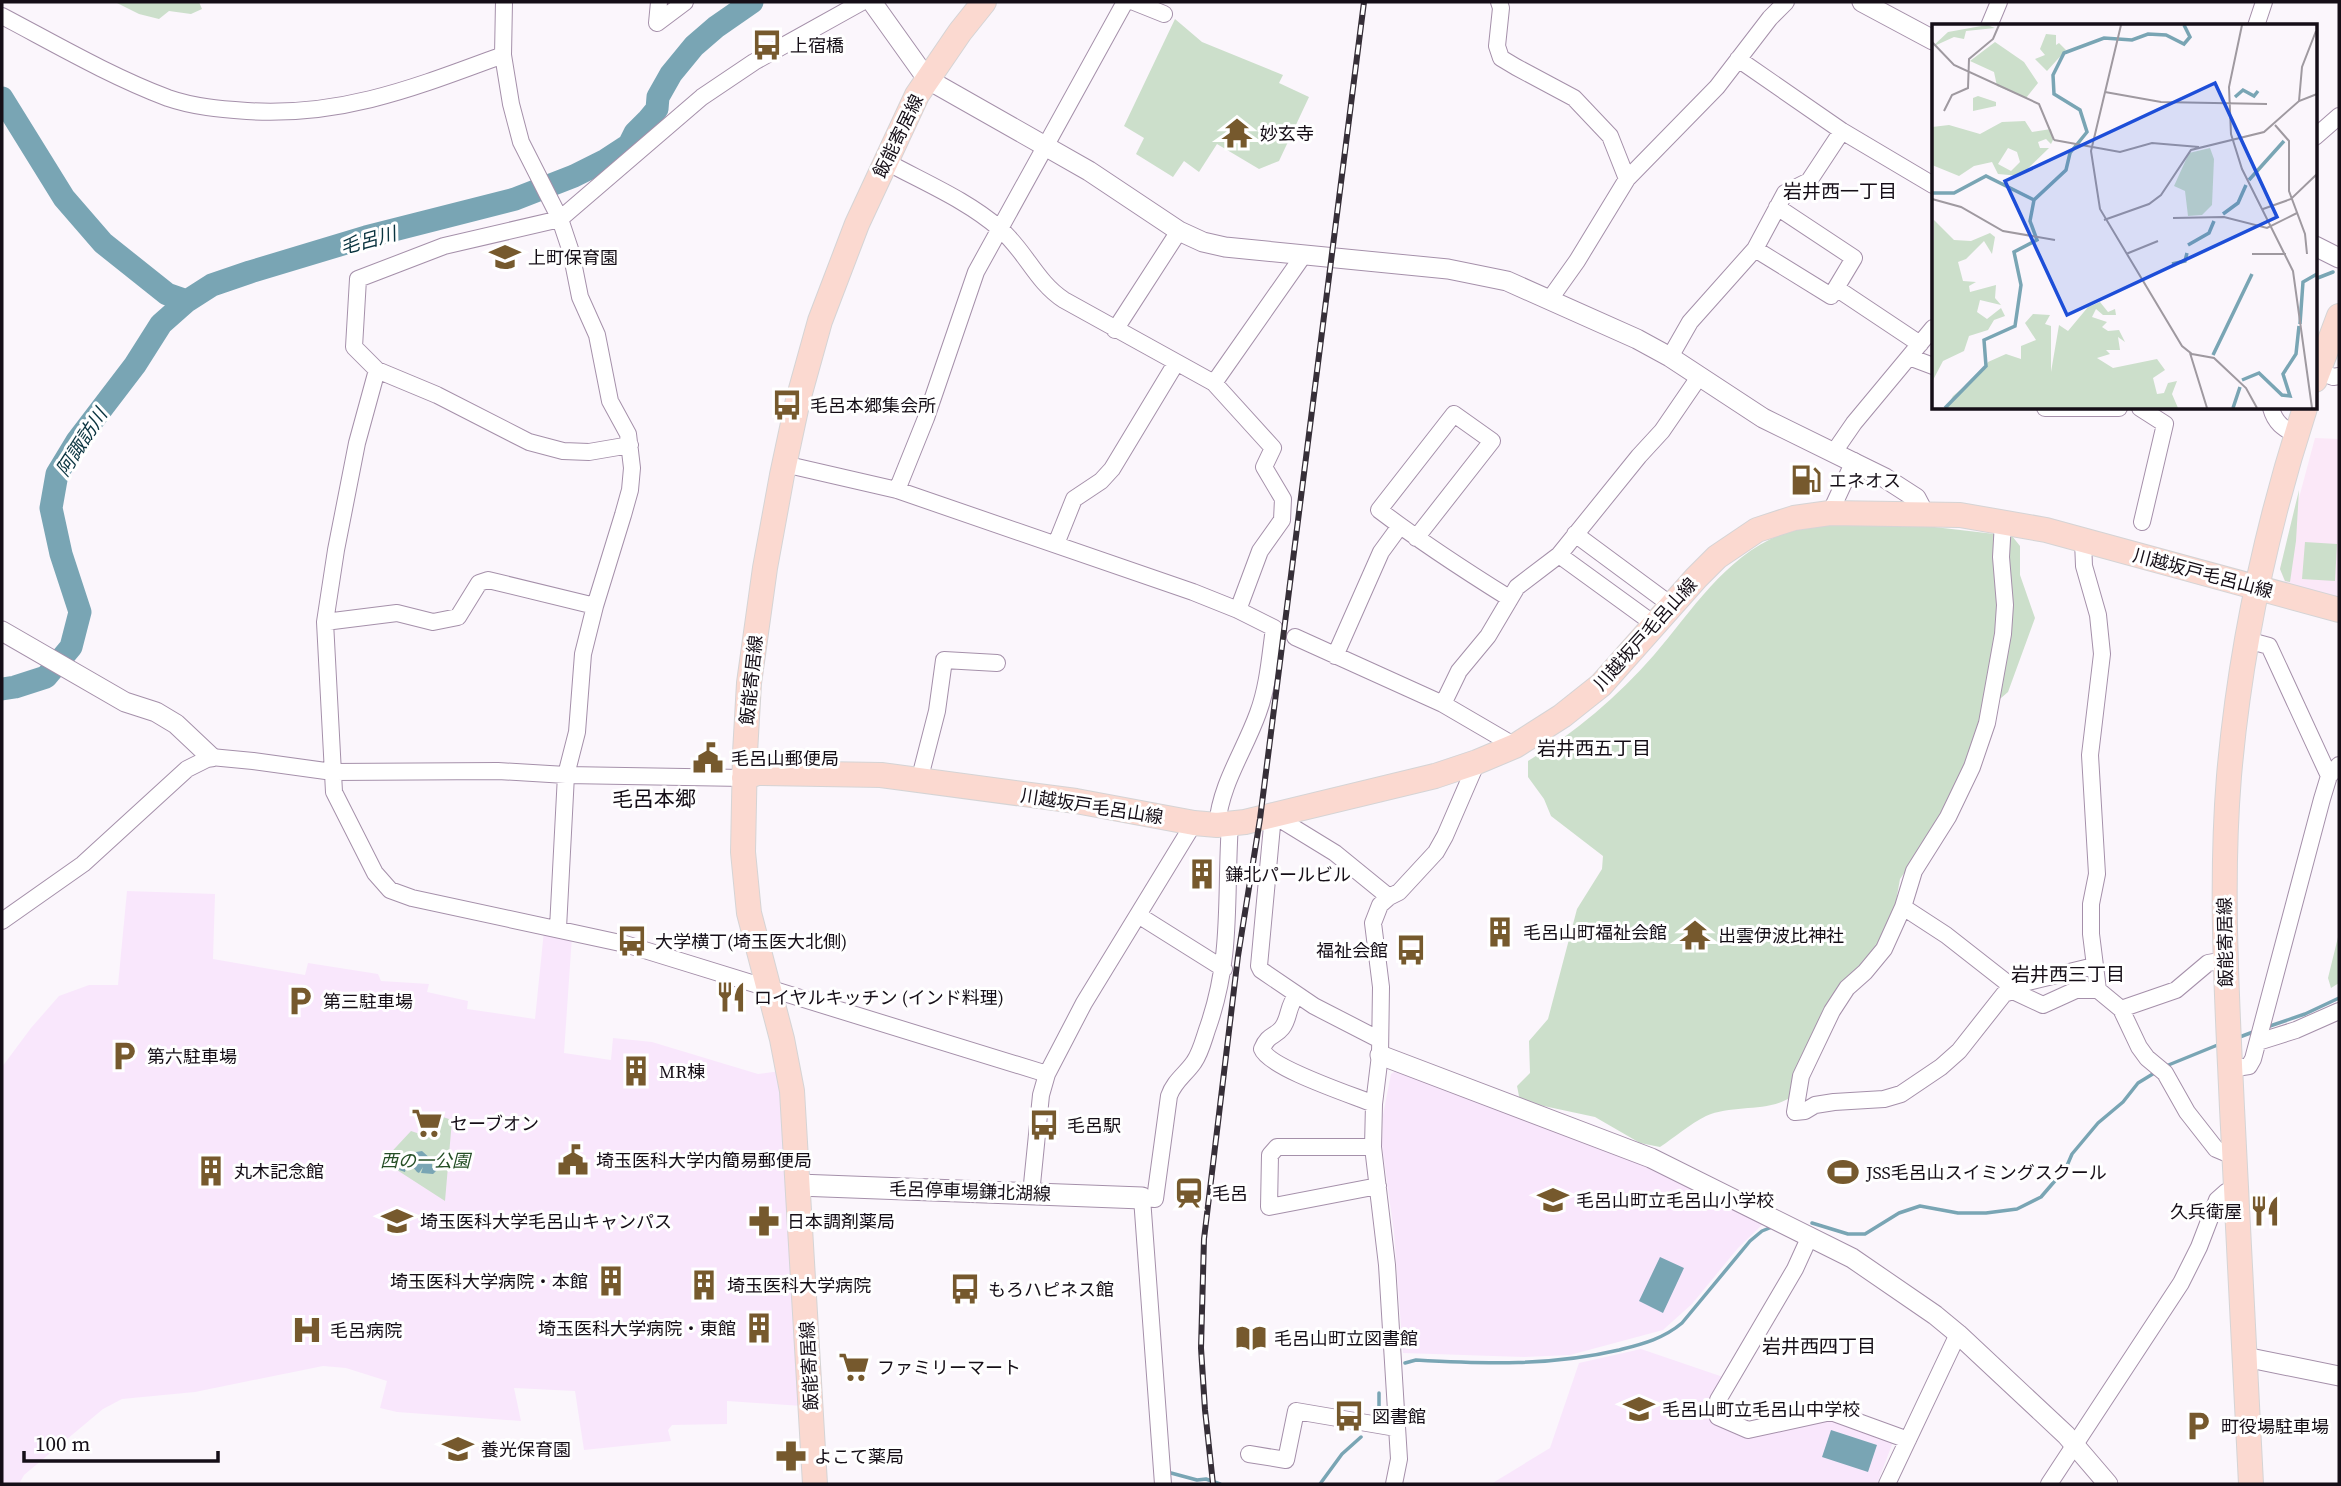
<svg xmlns="http://www.w3.org/2000/svg" width="2341" height="1486" font-family="'Source Serif 4','Noto Sans JP',serif">
<rect width="100%" height="100%" fill="#fbf6fc"/>
<path fill="#fbe8f8" d="M2315,438L2339,439V599L2286,585L2280,569Z"/>
<path fill="#f9e7fc" d="M127,891L215,894L213,959L305,975L308,963L378,974L381,981L429,984L427,992L468,1001L467,1009L535,1019L544,931L572,936L564,1053L611,1060L613,1038L652,1042L758,1074L781,1071L802,1406L727,1401V1424L672,1425L668,1430L671,1441L584,1450L575,1391L514,1388L521,1421L397,1412L380,1408L387,1381L346,1368L323,1366L195,1392L122,1399L103,1409L24,1475L19,1484H2V1067L31,1028L59,996L89,985H118Z
M1397,1070L1604,1149L1669,1177L1763,1224L1738,1248L1692,1304L1663,1330L1570,1355L1524,1357L1403,1353L1394,1233L1382,1145L1383,1115L1391,1074Z
M1641,1349L1726,1378L1715,1423L1829,1419L1893,1442L1877,1484H1491L1550,1448L1579,1363Z"/>
<path fill="#ccdfcb" d="M115,2H199L202,9L191,14L169,11L159,19L139,14Z
M1175,19L1202,42L1283,75L1279,83L1309,97L1279,161L1259,169L1217,144L1199,172L1184,161L1173,177L1136,154L1144,138L1124,126Z
M2299,490L2296,541L2290,582L2285,581L2280,569Z
M1917,525L2012,536L2020,546V575L2035,618L2008,692L2001,698L1985,707L1974,745L1959,780L1930,836L1900,879L1895,907L1883,937L1791,1097C1767,1113 1733,1104 1706,1116C1690,1124 1675,1137 1660,1147L1640,1143L1595,1117L1520,1101L1517,1086L1530,1073L1529,1041L1548,1019L1577,909L1602,869L1603,856L1551,816L1544,799L1528,777V761C1575,733 1618,696 1654,655C1697,605 1731,546 1800,528C1829,521 1884,525 1917,525Z
M2305,542L2337,544L2335,581L2302,579Z
M2339,933V983L2331,988L2328,978Z
M443,1117L452,1120L445,1201L383,1161L411,1131L435,1139Z"/>
<path fill="#79a5b4" d="M422,1151L432,1160V1168H438L436,1171L433,1174L421,1173L423,1167L419,1173L417,1172L411,1165L406,1168L405,1172L399,1170L402,1159L405,1161L408,1158L406,1152H412L415,1155L416,1152Z
M1660,1257L1684,1268L1663,1313L1639,1301Z
M1831,1430L1877,1445L1868,1472L1822,1457Z"/>
<g fill="none" stroke-linecap="round" stroke-linejoin="round">
<path stroke="#79a5b4" stroke-width="3.5" d="M2315,279L2333,272
M2267,1027L2305,1014L2339,998
M2237,1038L2253,1032
M2166,1066L2220,1044
M1812,1223L1848,1234H1865L1899,1213L1920,1206L1958,1213H1986L2017,1209L2041,1197L2066,1168L2072,1154L2098,1123L2123,1102L2138,1083L2156,1072
M1405,1363L1416,1360C1486,1364 1551,1366 1619,1350C1642,1344 1663,1339 1682,1323L1750,1241L1762,1231L1772,1227
M1379,1393V1410
M1171,1473L1197,1480L1206,1479L1220,1484
M1320,1484L1342,1454L1361,1437"/>
<path stroke="#79a5b4" stroke-width="23" d="M2,98L64,198L103,243L167,294L187,301
M2,689L15,687L46,677L71,647L80,612L61,554L51,508L57,474L77,441L135,365L161,324L187,301L212,285L250,272L366,237L515,199L574,176L606,160L629,145L635,133L647,121L657,109L658,97L671,74L694,46L716,27L752,2"/>
<g stroke="#a590aa" stroke-width="18">
<path id="minor" d="M504,2L503,55L511,104L521,142L560,219L571,252L580,297L597,335L610,401L628,434L632,468L630,490L623,515L595,606L583,654L577,732L566,775L558,928
M659,2L657,23L685,2
M862,2L754,62L702,97L560,219L444,246L358,279L354,347L377,370L357,443L336,550L325,622L334,792L375,873L390,890L412,898L625,944L1047,1074
M1134,2L1164,14
M1499,2L1501,8L1497,46L1501,58L1516,67L1574,98L1610,136L1627,179
M2,16C57,45 110,76 168,98C194,107 220,109 247,111C342,117 416,87 503,55
M1989,26L1999,2
M2256,26L2264,2
M1738,59L1842,131L1933,185
M2315,137L2339,116
M885,161C923,182 967,200 1000,229C1025,250 1036,282 1064,300L1214,383L1273,448L1264,467L1283,499L1282,520L1260,551L1238,610
M1777,207L1854,258L1836,288
M1755,249L1831,296L1836,288L1920,344
M1550,299L1577,261L1627,179L1717,87L1770,18L1786,2
M1115,330L1179,231
M1670,357L1690,322L1755,249L1785,193L1809,181L1842,131
M1909,357L1933,366
M377,370L437,395L529,442L563,451L589,452L630,445
M2318,371L2333,377L2339,376
M1214,383L1303,256
M2045,408H2119
M2140,408L2165,424L2142,522
M2271,408C2275,423 2283,428 2296,435
M1834,452L1854,423L1933,328
M784,464L897,490L1193,592L1238,610L1274,628C1270,657 1268,686 1258,713C1244,752 1221,783 1217,825
M897,490L926,418L976,272L1125,2
M1830,513L1854,461
M2003,522L2001,557L2005,605L2003,634L1987,723L1972,767L1948,817L1914,871L1903,907L1884,949L1865,972L1847,988L1832,1011L1801,1076L1795,1112L1805,1111L1815,1105L1834,1102L1884,1099L1901,1094L1941,1067L1959,1051L2004,994L2013,991L2043,1005L2076,990H2098
M1575,534L1671,605
M1416,538L1492,441L1454,414L1379,510C1421,542 1464,570 1509,598
M2083,541L2084,566L2098,615L2102,654L2090,755L2097,874L2091,904V934L2098,990L2121,1009L2139,1047L2147,1058L2165,1073L2187,1112L2216,1149L2235,1157
M1056,544L1074,499L1101,481L1112,469L1176,363
M1559,555L1654,624
M325,622L397,613L433,622L458,617L479,583L488,580L595,606
M1295,637L1443,704L1515,746
M2247,640L2269,646L2329,776
M1335,656L1381,552L1400,526
M1443,704L1459,671L1488,636L1517,587L1559,555L1639,456L1662,431L1699,377
M919,781L937,711L944,660L997,663
M1903,907L1946,935L2006,982L2015,985L2094,966
M1138,915L1224,969
M2,921L83,864L187,769L211,757L253,761L333,772L498,771L566,775L744,778
M1297,995C1287,1006 1290,1018 1282,1028C1275,1037 1268,1034 1262,1049C1269,1068 1352,1095 1374,1104
M2121,1009L2176,990L2208,963L2225,960
M1380,1040L1314,1006L1261,970L1259,966L1273,815L1335,853L1389,897
M2258,1042L2296,1030L2339,1011
M2230,1069L2249,1066L2253,1059L2322,799L2329,776L2339,765
M1373,1147H1277L1270,1155L1269,1207L1378,1186
M1031,1194L1041,1095L1047,1074L1084,1003L1194,823
M1810,1236L1795,1269L1718,1400V1417L1748,1430L1831,1412L1908,1440
M1249,1454L1286,1460L1296,1411L1396,1428
M1163,1484L1142,1198L1155,1199L1169,1096C1174,1081 1186,1074 1194,1062C1201,1052 1204,1038 1208,1027C1233,955 1225,897 1230,824
M1394,1484L1399,1459L1387,1265L1373,1147L1374,1104L1380,1055L1381,987L1373,923L1380,905L1389,897L1399,892L1436,852L1445,836L1477,762
M1887,1484L1958,1334
M2049,1484L2181,1283L2199,1247L2217,1200L2226,1192L2237,1189"/>
</g>
<g stroke="#a590aa" stroke-width="21">
<path id="tertiary" d="M872,2L927,79L1089,171L1179,231L1203,242L1225,247L1448,269L1507,281L1637,339L1670,357L1763,418L1885,478L1916,498L1925,515
M1862,2L1933,40
M2315,246L2339,258
M2,631L125,702L156,712L176,724L211,757
M1380,1055L1651,1158L1852,1258L1935,1315L1958,1334L2066,1435L2108,1484
M2245,1357L2339,1376"/>
</g>
<g stroke="#a590aa" stroke-width="23">
<path id="secondary" d="M798,1185L1142,1198"/>
</g>
<g stroke="#d5d4d5" stroke-width="26">
<path id="primary" d="M2315,380L2339,316
M744,778L757,773L881,775L1076,801L1194,823L1217,825L1245,822L1435,776L1477,762L1515,746L1562,716L1601,685L1696,578L1717,557L1757,530L1794,518L1830,513L1960,515L2046,530L2339,610
M815,1484L792,1091L782,1039L749,913L743,852L745,753L749,683L765,568L782,475L798,400L820,321L857,224L917,95L960,32L984,2
M2251,1484C2245,1359 2238,1234 2232,1108C2227,997 2220,887 2229,776C2240,650 2266,528 2305,408"/>
</g>
<use href="#minor" stroke="#fff" stroke-width="16"/>
<use href="#tertiary" stroke="#fff" stroke-width="19"/>
<use href="#secondary" stroke="#fff" stroke-width="21"/>
<use href="#primary" stroke="#fbd9d0" stroke-width="24"/>
<g stroke="#362f38" stroke-width="6">
<path id="rail" d="M1213,1484L1205,1410L1201,1348L1204,1239L1238,956L1260,819L1364,2"/>
</g>
<use href="#rail" stroke="#fff" stroke-width="3.5" stroke-dasharray="10" stroke-linecap="butt"/>
</g>
<defs>
<g id="bus-bare" transform="scale(2.415)"><path d="M-5-6H5V4H4V6H2V4H-2V6H-4V4H-5ZM-3.5-4V0h7V-4ZM-3.5 1.2v1.5H-2V1.2ZM2 1.2v1.5H3.5V1.2Z" fill="#76592d" stroke="#fff" stroke-width="2.5" paint-order="stroke"/></g>
<g id="temple-bare" transform="scale(2.415)"><path d="M0-6L5-2H3V0L6.5 2.5H4V6H1.5V3h-3V6H-4V2.5H-6.5L-3 0V-2H-5Z" fill="#76592d" stroke="#fff" stroke-width="2.5" paint-order="stroke"/></g>
<g id="school-bare" transform="scale(2.415)"><path d="M0-5L7-2L0 1L-7-2ZM-4 1L0 2.5L4 1V4Q0 6-4 4Z" fill="#76592d" stroke="#fff" stroke-width="2.5" paint-order="stroke"/></g>
<g id="fuel-bare" transform="scale(2.415)"><path d="M-5.5-6h7V0h2V4h1.3V-2.5L3-4.5l.8-.8L6-3V5H2.5V1h-1V6h-7ZM-4.2-4.7v3.2H.2V-4.7Z" fill="#76592d" stroke="#fff" stroke-width="2.5" paint-order="stroke"/></g>
<g id="civic-bare" transform="scale(2.415)"><path d="M-.6-6.5H3V-4.5H.6V-3L4-1V1h2V6H-6V1h2V-1L-.6-3ZM-1.2 2.5V6h2.4V2.5Z" fill="#76592d" stroke="#fff" stroke-width="2.5" paint-order="stroke"/></g>
<g id="building-bare" transform="scale(2.415)"><path d="M-4-6H4V6H1V3H-1V6H-4ZM-2.5-4.3h1.7v1.8h-1.7ZM.8-4.3h1.7v1.8H.8ZM-2.5-1h1.7V.8h-1.7ZM.8-1h1.7V.8H.8Z" fill="#76592d" stroke="#fff" stroke-width="2.5" paint-order="stroke"/></g>
<g id="restaurant-bare" transform="scale(2.415)"><path d="M-5-6h1v4h1v-4h1v4h1v-4h1v5L-1.5 .5V6h-2V.5L-5-1ZM5-6V6H3V1.5H1.5Q1.5-4 5-6Z" fill="#76592d" stroke="#fff" stroke-width="2.5" paint-order="stroke"/></g>
<g id="parking-bare" transform="scale(2.415)"><path d="M-3.5-5.5H1a3.5 3.5 0 0 1 0 7H-1V5.5H-3.5ZM-1-3.4V-.6H.8a1.4 1.4 0 0 0 0-2.8Z" fill="#76592d" stroke="#fff" stroke-width="2.5" paint-order="stroke"/></g>
<g id="supermarket-bare" transform="scale(2.415)"><path d="M-6-5.5h2.5l.6 2H6L4.5 2H-2.5L-4.4-4H-6ZM-1.5 3.2a1.3 1.3 0 1 0 .1 0ZM3 3.2a1.3 1.3 0 1 0 .1 0Z" fill="#76592d" stroke="#fff" stroke-width="2.5" paint-order="stroke"/></g>
<g id="stadium-bare" transform="scale(2.415)"><path d="M0-5a6.5 5 0 1 0 0 10a6.5 5 0 1 0 0-10ZM-3.5-1.8h7v3.6h-7Z" fill="#76592d" stroke="#fff" stroke-width="2.5" paint-order="stroke"/></g>
<g id="station-bare" transform="scale(2.415)"><path d="M-3-6H3Q5-6 5-4V2Q5 4 3 4L4.5 6H3L1.5 4h-3L-3 6H-4.5L-3 4Q-5 4-5 2V-4Q-5-6-3-6ZM-3.5-4v3h7v-3ZM-3.5 1v1.5H-2V1ZM2 1v1.5H3.5V1Z" fill="#76592d" stroke="#fff" stroke-width="2.5" paint-order="stroke"/></g>
<g id="university-bare" transform="scale(2.415)"><path d="M0-5L7-2L0 1L-7-2ZM-4 1L0 2.5L4 1V4Q0 6-4 4Z" fill="#76592d" stroke="#fff" stroke-width="2.5" paint-order="stroke"/></g>
<g id="pharmacy-bare" transform="scale(2.415)"><path d="M-2-6h4v4h4v4h-4v4h-4v-4h-4v-4h4Z" fill="#76592d" stroke="#fff" stroke-width="2.5" paint-order="stroke"/></g>
<g id="hospital-bare" transform="scale(2.415)"><path d="M-5-5h3v3.5h4V-5h3V5h-3V1.5h-4V5h-3Z" fill="#76592d" stroke="#fff" stroke-width="2.5" paint-order="stroke"/></g>
<g id="library-bare" transform="scale(2.415)"><path d="M-6-4Q-3-5.5-.7-3.5V5Q-3 3-6 4ZM6-4Q3-5.5 .7-3.5V5Q3 3 6 4Z" fill="#76592d" stroke="#fff" stroke-width="2.5" paint-order="stroke"/></g>
</defs>
<g fill-rule="evenodd">
<use href="#bus-bare" x="767" y="45"/>
<use href="#temple-bare" x="1237" y="133"/>
<use href="#school-bare" x="505" y="257"/>
<use href="#bus-bare" x="787" y="405"/>
<use href="#fuel-bare" x="1806" y="480"/>
<use href="#civic-bare" x="708" y="758"/>
<use href="#building-bare" x="1202" y="874"/>
<use href="#building-bare" x="1500" y="932"/>
<use href="#temple-bare" x="1695" y="935"/>
<use href="#bus-bare" x="632" y="941"/>
<use href="#bus-bare" x="1411" y="950"/>
<use href="#restaurant-bare" x="731" y="997"/>
<use href="#parking-bare" x="300" y="1001"/>
<use href="#parking-bare" x="124" y="1056"/>
<use href="#building-bare" x="636" y="1071"/>
<use href="#supermarket-bare" x="427" y="1123"/>
<use href="#bus-bare" x="1044" y="1125"/>
<use href="#civic-bare" x="573" y="1160"/>
<use href="#building-bare" x="211" y="1171"/>
<use href="#stadium-bare" x="1843" y="1172"/>
<use href="#station-bare" x="1189" y="1193"/>
<use href="#school-bare" x="1553" y="1200"/>
<use href="#restaurant-bare" x="2265" y="1211"/>
<use href="#university-bare" x="397" y="1221"/>
<use href="#pharmacy-bare" x="764" y="1221"/>
<use href="#building-bare" x="611" y="1281"/>
<use href="#building-bare" x="704" y="1285"/>
<use href="#bus-bare" x="965" y="1289"/>
<use href="#building-bare" x="759" y="1328"/>
<use href="#hospital-bare" x="307" y="1330"/>
<use href="#library-bare" x="1251" y="1338"/>
<use href="#supermarket-bare" x="854" y="1367"/>
<use href="#school-bare" x="1639" y="1409"/>
<use href="#bus-bare" x="1349" y="1416"/>
<use href="#parking-bare" x="2198" y="1426"/>
<use href="#school-bare" x="458" y="1449"/>
<use href="#pharmacy-bare" x="791" y="1456"/>
</g>
<g text-anchor="middle" dominant-baseline="central" stroke-width="6" stroke-linejoin="round" paint-order="stroke">
<g font-size="18" fill="#150e17" stroke="#fff" text-anchor="start">
<text x="790" y="45">上宿橋</text>
<text x="1260" y="133">妙玄寺</text>
<text x="528" y="257">上町保育園</text>
<text x="810" y="405">毛呂本郷集会所</text>
<text x="1829" y="480">エネオス</text>
<text x="731" y="758">毛呂山郵便局</text>
<text x="1225" y="874">鎌北パールビル</text>
<text x="1523" y="932">毛呂山町福祉会館</text>
<text x="1718" y="935">出雲伊波比神社</text>
<text x="655" y="941">大学横丁(埼玉医大北側)</text>
<text x="1388" y="950" text-anchor="end">福祉会館</text>
<text x="754" y="997">ロイヤルキッチン (インド料理)</text>
<text x="323" y="1001">第三駐車場</text>
<text x="147" y="1056">第六駐車場</text>
<text x="659" y="1071">MR棟</text>
<text x="450" y="1123">セーブオン</text>
<text x="1067" y="1125">毛呂駅</text>
<text x="596" y="1160">埼玉医科大学内簡易郵便局</text>
<text x="234" y="1171">丸木記念館</text>
<text x="1866" y="1172">JSS毛呂山スイミングスクール</text>
<text x="1212" y="1193">毛呂</text>
<text x="1576" y="1200">毛呂山町立毛呂山小学校</text>
<text x="2242" y="1211" text-anchor="end">久兵衛屋</text>
<text x="420" y="1221">埼玉医科大学毛呂山キャンパス</text>
<text x="787" y="1221">日本調剤薬局</text>
<text x="588" y="1281" text-anchor="end">埼玉医科大学病院・本館</text>
<text x="727" y="1285">埼玉医科大学病院</text>
<text x="988" y="1289">もろハピネス館</text>
<text x="736" y="1328" text-anchor="end">埼玉医科大学病院・東館</text>
<text x="330" y="1330">毛呂病院</text>
<text x="1274" y="1338">毛呂山町立図書館</text>
<text x="877" y="1367">ファミリーマート</text>
<text x="1662" y="1409">毛呂山町立毛呂山中学校</text>
<text x="1372" y="1416">図書館</text>
<text x="2221" y="1426">町役場駐車場</text>
<text x="481" y="1449">養光保育園</text>
<text x="814" y="1456">よこて薬局</text>
</g>
<g font-size="18" fill="#150e17" stroke="#fff">
<text transform="translate(898 136) rotate(-64)">飯能寄居線</text>
<text transform="translate(2203 573) rotate(15)">川越坂戸毛呂山線</text>
<text transform="translate(1645 634) rotate(-48)">川越坂戸毛呂山線</text>
<text transform="translate(751 680) rotate(-84)">飯能寄居線</text>
<text transform="translate(1092 806) rotate(9)">川越坂戸毛呂山線</text>
<text transform="translate(2225 942) rotate(-91)">飯能寄居線</text>
<text transform="translate(970 1191) rotate(2)">毛呂停車場鎌北湖線</text>
<text transform="translate(809 1366) rotate(-93)">飯能寄居線</text>
</g>
<g font-size="18" font-style="italic" fill="#244e25" stroke="#fff">
<text x="425" y="1160">西の一公園</text>
</g>
<g font-size="19" fill="#150e17" stroke="#fff">
<text x="1840" y="191">岩井西一丁目</text>
<text x="1594" y="748">岩井西五丁目</text>
<text x="2068" y="974">岩井西三丁目</text>
<text x="1819" y="1346">岩井西四丁目</text>
</g>
<g font-size="19" font-style="italic" fill="#09333f" stroke="#fff">
<text transform="translate(368 240) rotate(-15)">毛呂川</text>
<text transform="translate(81 442) rotate(-57)">阿諏訪川</text>
</g>
<g font-size="21" fill="#150e17" stroke="#fff">
<text x="654" y="798">毛呂本郷</text>
</g>
</g>
<g transform="translate(1932 24)">
<rect width="385" height="385" fill="#fbf6fc"/>
<path d="M55,1L63,4L34,7L32,15L22,13L0,23L16,8ZM114,10L124,11V21L127,19L134,26L115,47L103,35L113,31L108,25ZM63,18L92,38L106,59L94,74L65,62L62,48L38,37ZM46,72L64,78V82L41,87V74ZM93,97L100,108L119,105L121,116L119,120L114,115L106,118L108,124H117L88,152L66,150L60,138L42,142L27,152L0,141V103L17,101L48,110L70,98ZM76,124L85,128L88,138L79,147L66,140ZM278,124L282,135L280,181L270,191L256,192L253,167L242,162L257,129ZM2,196L22,216L39,217L58,209L63,213L60,230L52,217L34,235L26,238L31,257L44,258L37,262L38,268L64,261L63,274L69,281L48,276L45,288L55,295L69,284L73,292L62,296L56,306L37,312L32,327L11,337L0,358ZM168,278L176,288L183,285L184,291H171L164,285L160,293L175,298L170,303L176,307L187,306L193,318L186,313L188,326H174L178,330L165,334L181,344L225,335L233,346L221,354L225,370L232,369L236,359L245,357L240,370L246,384H14L21,372L51,347L56,338L74,330L89,335V322L104,316L93,299L101,290L118,291L113,300L119,302V348L127,301L136,307L156,283Z" fill="#ccdfcb" fill-rule="evenodd"/>
<path fill="none" stroke="#79a5b4" stroke-width="3.5" d="M303,73L311,66L322,72L326,67M317,156L352,117M0,169H22L54,152L102,176M291,190L306,179L314,161M256,221L277,209L282,197M240,240L253,237L255,229M368,300L371,258L385,250M281,331L320,250M310,356L327,349L350,371L358,372L351,350L364,330L367,302M13,384L54,342L52,316L83,302L89,261L82,228L105,216L98,197L102,176L134,146L138,129L155,108L148,86L122,70L121,51L132,29L172,14L200,16L216,10L234,11L252,20L258,13L252,1M301,384L308,363"/>
<path fill="none" stroke="#9f99a0" stroke-width="2" d="M189,1L159,127L168,185L250,322L260,330L282,334L314,364L325,384M310,1L297,63L299,110L310,145L361,247L380,384M0,18L22,41L107,80L122,116M173,68L229,78L335,80M367,77L370,43L384,7M12,87L20,71L36,64L37,35L61,15L67,1M343,101L357,117V167L373,210L375,230M122,116L188,128L220,119L267,123M0,175L29,183L71,207L123,216M331,185L359,175L385,150M241,194L292,193L335,204L365,189M172,196L217,180L229,171L259,126L332,108L367,77L385,70M194,230L226,217M320,230H354M258,329L275,384"/>
<path fill="#1d4ed8" fill-opacity="0.15" stroke="#1d4ed8" stroke-width="3.5" d="M283,59L345,193L135,291L73,157Z"/>
<rect width="385" height="385" fill="none" stroke="#150e17" stroke-width="3.5"/>
</g>
<rect width="2341" height="1486" fill="none" stroke="#150e17" stroke-width="7"/>
<path d="M24 1451v10h194v-10" fill="none" stroke="#150e17" stroke-width="3.5"/>
<text x="35" y="1451" font-size="21" fill="#150e17" stroke="#ffffff" stroke-width="5" paint-order="stroke">100 m</text>
</svg>
